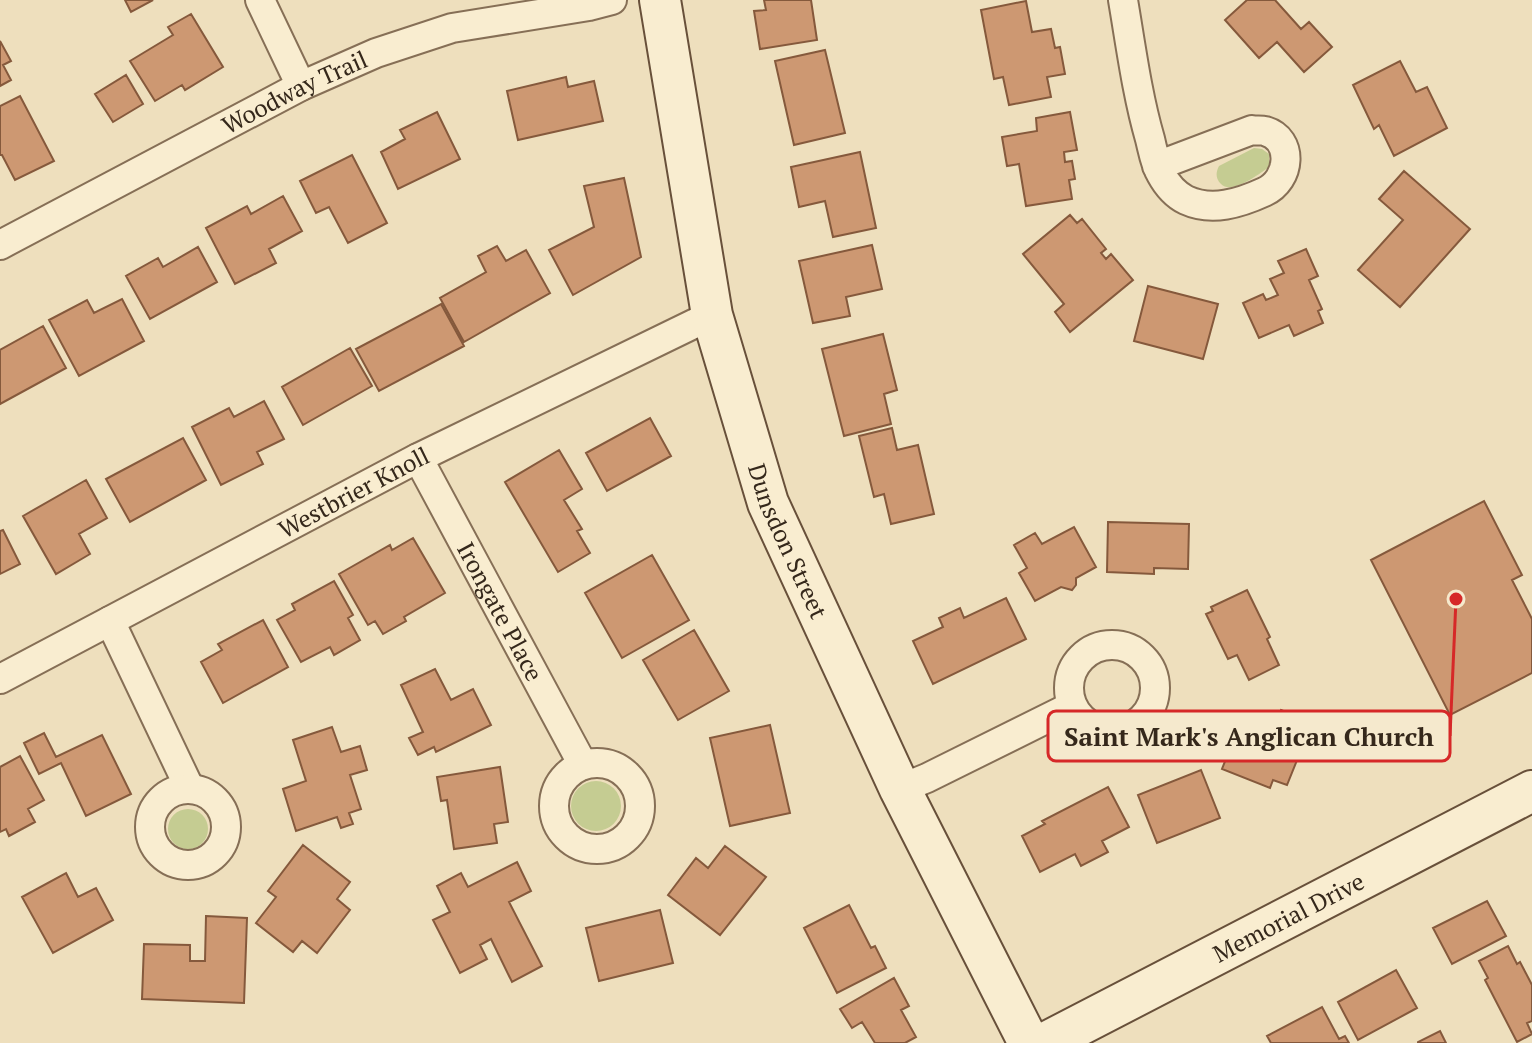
<svg xmlns="http://www.w3.org/2000/svg" width="1532" height="1043" font-family="'PT Serif',serif">
<rect width="100%" height="100%" fill="#eedfbd"/>
<path fill="#c5cc92" d="M1254,148L1262,149L1269,154V167C1259,174 1232,195 1221,184C1215,178 1216,172 1219,166Z
M571 806a25 25 0 1 1 50 0a25 25 0 1 1-50 0Z
M168 829a20 20 0 1 1 40 0a20 20 0 1 1-40 0Z"/>
<path fill="#cd9872" stroke="#85593c" stroke-width="2" d="M125,0H153L131,12Z
M764,0H811L817,40L760,49L754,11L766,10Z
M1247,0H1275L1301,29L1309,22L1332,47L1304,72L1277,42L1259,58L1225,20Z
M1026,1L1032,32L1051,29L1055,48L1060,47L1065,74L1047,77L1051,97L1009,105L1003,77L994,79L981,10Z
M191,14L223,67L185,90L182,85L155,101L130,61L173,35L168,27Z
M0,41L11,61L3,65L11,80L0,86Z
M825,50L845,133L794,145L775,61Z
M1400,61L1416,92L1427,87L1447,128L1394,156L1379,125L1374,129L1353,85Z
M126,75L143,104L113,122L95,94Z
M566,77L568,87L594,81L603,121L518,140L507,91Z
M20,96L54,161L15,180L2,155H0V106Z
M437,112L460,159L398,189L381,152L405,139L400,130Z
M1070,112L1077,150L1064,152L1065,162L1072,161L1075,179L1069,180L1072,199L1026,206L1019,164L1007,166L1002,137L1037,131L1036,118Z
M860,152L876,228L833,237L825,201L799,207L791,167Z
M352,155L387,223L348,243L329,207L316,213L300,181Z
M1404,171L1470,229L1400,307L1358,270L1403,220L1379,199Z
M624,178L641,257L573,295L549,250L594,227L584,186Z
M283,196L302,231L269,249L276,263L235,284L206,228L247,206L251,214Z
M1070,215L1077,223L1082,219L1106,249L1101,253L1106,259L1111,254L1133,280L1070,332L1055,312L1064,304L1023,254Z
M872,245L882,289L846,297L850,316L813,323L799,261Z
M497,246L506,261L526,250L550,293L464,342L440,298L486,272L478,256Z
M198,247L217,282L150,319L126,276L158,258L163,267Z
M1306,249L1318,276L1309,280L1322,309L1318,311L1323,323L1294,336L1289,325L1259,338L1243,303L1263,294L1266,300L1278,295L1270,279L1284,273L1278,261Z
M1148,286L1218,304L1203,359L1134,341Z
M122,299L144,341L79,376L49,320L87,300L94,313Z
M441,304L464,346L379,391L356,349Z
M43,326L66,368L0,404V350Z
M883,334L897,390L884,394L891,424L844,436L822,349Z
M350,348L372,386L303,425L282,387Z
M264,401L284,439L257,452L263,464L221,485L192,427L229,408L234,417Z
M650,418L671,456L607,491L586,453Z
M892,428L897,450L918,445L934,514L891,524L884,494L874,497L859,436Z
M183,438L206,480L130,522L106,479Z
M559,450L582,489L564,500L582,529L577,531L590,553L558,572L505,482Z
M86,480L107,518L79,534L90,554L56,574L23,516Z
M1484,501L1522,575L1512,580L1532,619V673L1450,715L1371,560Z
M1108,522L1189,524L1188,569L1154,568V574L1107,572Z
M1074,527L1096,567L1076,578V585L1072,590L1061,587L1035,601L1019,573L1027,568L1014,545L1035,533L1042,544Z
M3,530L20,564L0,574V531Z
M413,538L445,593L404,617L406,621L383,634L375,621L368,625L339,574L390,545L392,550Z
M652,555L689,620L622,658L585,593Z
M334,581L353,615L348,618L360,640L334,655L330,647L301,662L277,620L295,610L292,604Z
M1247,590L1270,637L1267,639L1279,665L1249,680L1237,655L1228,659L1206,614L1213,611L1211,607Z
M1006,598L1026,639L933,684L913,641L943,627L939,618L960,608L964,618Z
M263,620L288,667L223,703L201,662L222,650L218,644Z
M694,630L729,691L678,720L643,660Z
M435,669L451,700L473,689L491,725L436,752L434,747L418,755L409,738L423,732L401,685Z
M1281,710L1312,723L1287,785L1273,780L1270,788L1222,769L1240,723L1271,735Z
M770,725L790,813L730,826L710,738Z
M332,727L341,752L360,746L367,770L350,775L361,809L349,813L353,824L341,828L337,817L296,831L283,789L306,781L293,740Z
M44,733L56,757L102,735L131,794L86,816L61,763L39,774L24,743Z
M20,756L44,800L28,809L35,822L9,836L6,829L0,832V767Z
M500,767L508,822L494,824L497,843L454,849L447,800L441,801L437,777Z
M1201,770L1220,818L1157,843L1138,795Z
M1108,787L1129,827L1102,841L1108,852L1081,866L1075,854L1040,872L1022,836L1045,824L1042,821Z
M303,845L350,882L337,899L350,910L317,953L302,941L293,952L256,923L276,897L268,891Z
M725,846L766,877L720,935L668,895L696,858L708,868Z
M517,862L531,891L509,902L542,966L512,982L491,939L480,945L487,959L460,973L433,920L450,912L437,886L461,873L468,887Z
M66,873L78,897L96,888L113,920L53,953L22,897Z
M1487,901L1506,936L1452,964L1433,928Z
M849,905L871,948L875,946L886,968L837,993L804,928Z
M660,910L673,963L599,981L586,928Z
M206,916L247,918L244,1003L142,999L144,944L190,945V961H205Z
M1508,946L1517,964L1520,962L1532,985V1021L1527,1023L1532,1034L1517,1042L1485,980L1488,978L1479,961Z
M1396,970L1417,1008L1358,1040L1338,1002Z
M894,978L909,1006L901,1010L916,1037L905,1043H875L862,1022L852,1028L840,1009Z
M1322,1007L1339,1039L1345,1036L1349,1043H1271L1267,1036Z
M1440,1031L1446,1043H1418V1042Z"/>
<g fill="none" stroke-linecap="round" stroke-linejoin="round">
<g stroke="#866f56" stroke-width="32">
<g id="minor">
<path d="M260,0L301,86"/>
<path d="M1123,0C1131,47 1137,94 1150,139C1153,151 1155,164 1161,174C1167,185 1176,195 1186,200C1212,212 1240,203 1264,192C1291,180 1294,139 1265,131C1261,130 1256,131 1252,130L1157,166"/>
<path id="s1" d="M0,245L301,86L376,53L452,28L589,6L612,0"/>
<path id="s2" d="M418,458L583,765"/>
<path d="M110,621L190,789"/>
<circle cx="1112" cy="688" r="43"/>
<path id="s3" d="M0,679L418,458L712,315"/>
<circle cx="597" cy="806" r="43"/>
<circle cx="188" cy="827" r="38"/>
<path d="M900,789L927,778L1072,706"/>
</g>
</g>
<g stroke="#68503a" stroke-width="44">
<g id="secondary">
<path id="s4" d="M660,0L712,315L768,503L900,789L1029,1043"/>
<path id="s5" d="M1045,1043L1532,791"/>
</g>
</g>
<use href="#minor" stroke="#f9edd0" stroke-width="28"/>
<use href="#secondary" stroke="#f9edd0" stroke-width="40"/>
</g>
<g text-anchor="middle" dominant-baseline="central" stroke-width="6" stroke-linejoin="round" paint-order="stroke">
<g font-size="24" fill="#35281b" stroke="#f5e9cd">
<text stroke="none"><textPath href="#s1" startOffset="332">Woodway Trail</textPath></text>
<text stroke="none"><textPath href="#s3" startOffset="400">Westbrier Knoll</textPath></text>
<text stroke="none"><textPath href="#s4" startOffset="558">Dunsdon Street</textPath></text>
<text stroke="none"><textPath href="#s2" startOffset="174">Irongate Place</textPath></text>
<text stroke="none"><textPath href="#s5" startOffset="274">Memorial Drive</textPath></text>
</g>
</g>
<path fill="none" stroke="#d62828" stroke-width="3" d="M1456 599L1450 736"/>
<circle fill="#d62828" stroke="#f5e9cd" stroke-width="3" cx="1456" cy="599" r="8"/>
<rect fill="#f5e9cd" stroke="#d62828" stroke-width="3" x="1048" y="711" width="402" height="50" rx="8"/>
<g font-size="26" text-anchor="middle" font-weight="bold" fill="#35281b">
<text x="1249" y="746">Saint Mark's Anglican Church</text>
</g>
</svg>
